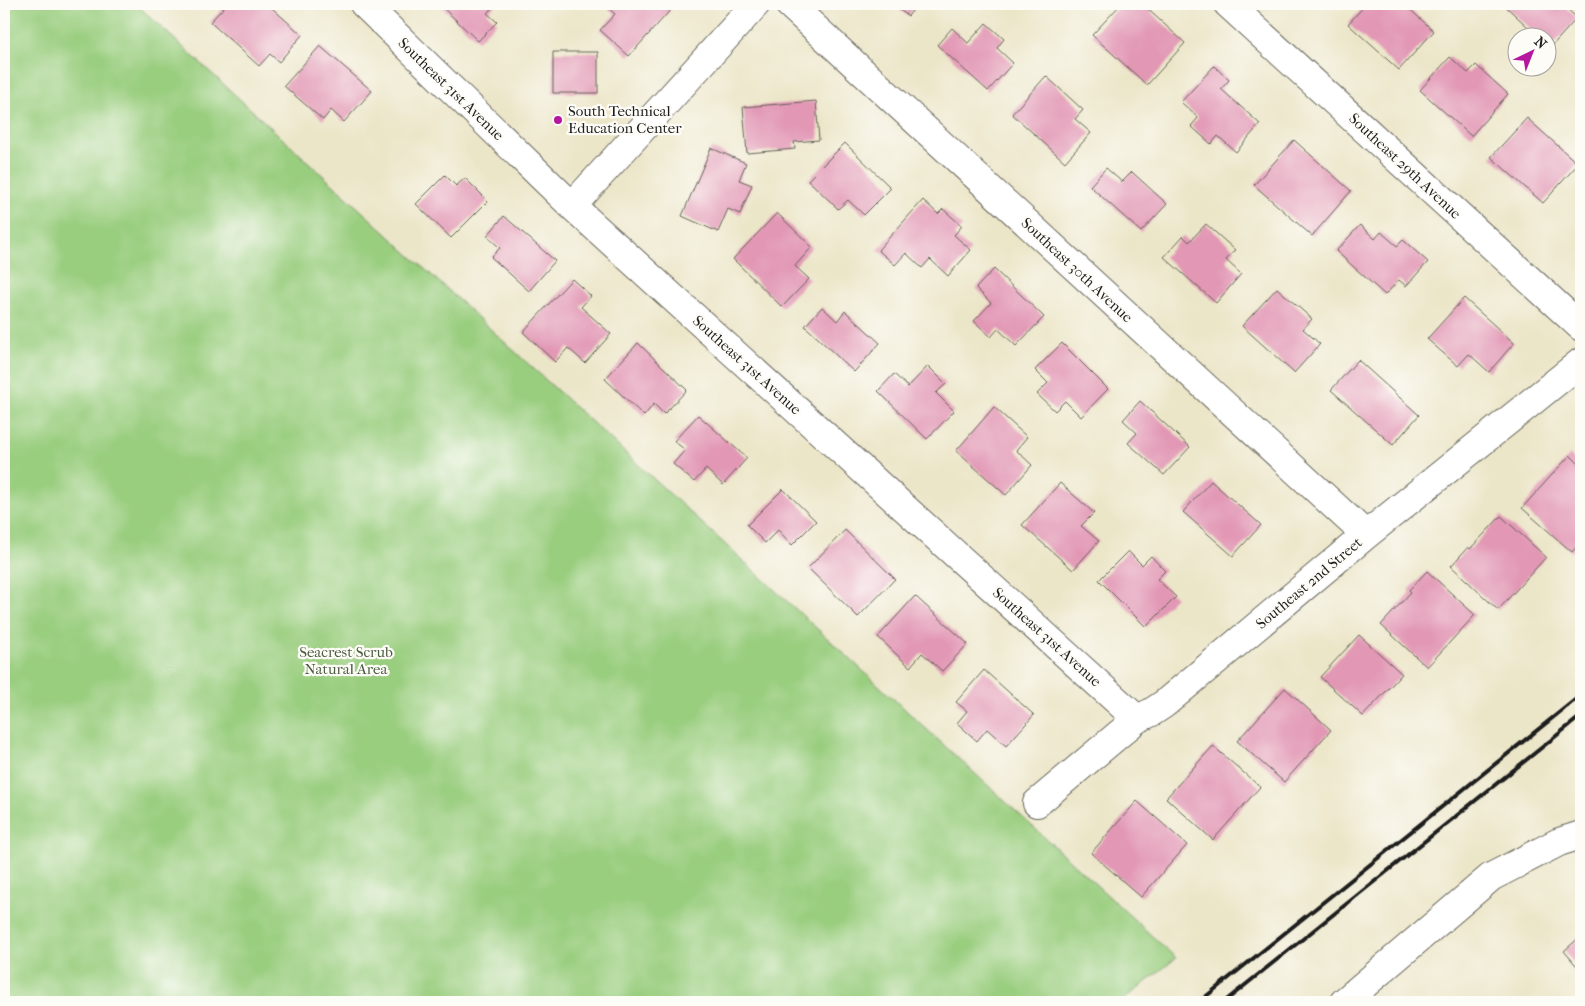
<svg xmlns="http://www.w3.org/2000/svg" width="1585" height="1006" font-family="'IM FELL French Canon',serif">
<rect width="100%" height="100%" fill="#fdfcf7"/>
<filter id="ink" filterUnits="userSpaceOnUse"><feTurbulence type="fractalNoise" baseFrequency=".02" numOctaves="2"/><feDisplacementMap in="SourceGraphic" scale="10" xChannelSelector="R" yChannelSelector="G"/><feConvolveMatrix kernelMatrix="1 2 1 2 8 2 1 2 1" color-interpolation-filters="sRGB"/></filter>
<filter id="wash" filterUnits="userSpaceOnUse"><feTurbulence type="fractalNoise" baseFrequency=".0096" numOctaves="4" result="noise"/><feDisplacementMap in="SourceGraphic" scale="20" xChannelSelector="R" yChannelSelector="G"/><feGaussianBlur stdDeviation="1.12" result="paint"/><feColorMatrix in="noise" values="0 0 0 0 0 0 0 0 0 0 0 0 0 0 0 0 0 1.4 0 .05"/><feComposite in="paint" operator="in"/></filter>
<g filter="url(#wash)">
<rect width="100%" height="100%" fill="#ece6c9"/>
<path fill="#9ace7f" stroke="#5b754e" d="M4,4H136L1176,958L1121,1002H4Z"/>
<g id="blocks">
<path fill="#e298b5" d="M227,4H276L272,8L302,35L279,62L270,54L259,66L210,22Z
M439,4H497L487,13L497,22L478,41Z
M608,4H676L629,56L600,30L615,14L606,6Z
M891,4H918L908,16Z
M1121,4H1142L1185,43L1147,85L1092,35Z
M1366,4H1404L1434,31L1399,70L1348,24Z
M1503,4H1562L1577,18L1551,47L1548,44V38H1540Z
M986,23L1004,39L997,48L1013,63L988,91L937,45L952,28L968,43Z
M320,46L372,91L344,122L331,110L323,120L284,86Z
M553,52H598V93H553Z
M1450,57L1468,73L1476,65L1508,94L1471,136L1420,90Z
M1214,66L1229,80L1221,89L1260,124L1236,152L1218,136L1211,144L1191,126L1198,118L1181,102Z
M1046,76L1083,110L1075,119L1091,133L1065,162L1012,114Z
M816,101L819,140L794,142L795,149L747,153L743,107Z
M1527,118L1578,164L1543,203L1491,157Z
M1294,140L1351,191L1312,236L1254,185Z
M845,143L891,188L864,215L848,200L838,209L808,180Z
M711,148L746,163L739,180L752,185L740,214L728,209L718,232L682,216Z
M1106,168L1122,182L1132,172L1167,204L1141,232L1090,186Z
M445,175L456,186L465,178L488,201L451,238L416,204Z
M923,200L938,214L943,209L962,226L954,235L971,250L948,276L930,259L922,268L906,253L895,265L878,250Z
M777,213L812,247L795,266L809,279L782,307L733,259Z
M504,216L555,261L529,291L491,257L500,248L487,236Z
M1206,224L1235,250L1226,260L1241,274L1216,303L1164,257L1183,236L1189,242Z
M1360,225L1375,239L1381,232L1397,246L1403,240L1428,262L1406,286L1399,280L1385,295L1336,251Z
M994,269L1044,317L1016,346L998,329L991,337L974,321L991,303L976,288Z
M572,279L591,296L581,307L611,334L585,363L568,348L555,362L523,332Z
M1277,288L1312,319L1303,329L1320,344L1294,373L1242,326Z
M1464,298L1514,343L1489,372L1469,354L1458,366L1427,339Z
M822,307L837,321L845,311L880,343L854,372L805,326Z
M638,343L687,390L664,414L654,404L644,416L605,379Z
M1062,343L1108,389L1081,417L1065,401L1055,411L1037,394L1048,383L1035,370Z
M1358,360L1419,415L1393,445L1331,390Z
M928,366L946,384L936,393L954,411L927,439L878,391L894,374L908,387Z
M1140,401L1190,447L1164,475L1128,443L1137,433L1123,420Z
M994,407L1027,437L1016,450L1032,465L1006,495L956,451Z
M698,415L747,458L723,485L706,469L694,482L673,464L685,450L674,441Z
M1570,455L1581,466V542L1572,552L1522,508Z
M1211,481L1261,525L1233,556L1183,512Z
M1060,483L1094,513L1081,526L1099,541L1073,570L1022,525Z
M783,489L816,521L792,545L778,530L765,543L747,525Z
M1501,516L1546,557L1498,610L1451,566L1468,547L1470,549Z
M845,530L895,579L858,617L808,568Z
M1128,551L1142,565L1151,556L1165,571L1157,579L1176,597L1146,627L1099,580Z
M1427,571L1475,615L1427,667L1381,625L1411,592L1409,590Z
M915,596L968,644L942,671L922,653L910,667L878,637Z
M1359,635L1402,674L1363,716L1320,677Z
M984,670L1034,715L1006,746L987,729L977,741L957,723L967,711L956,702Z
M1285,688L1331,730L1284,782L1237,741Z
M1213,746L1260,787L1213,840L1166,798Z
M1137,801L1187,845L1141,897L1091,853Z
M1581,936V971L1564,951Z"/>
</g>
</g>
<g filter="url(#ink)">
<use href="#blocks" fill-opacity="0" stroke="#656359" stroke-width="1"/>
<g fill="none" stroke-linecap="round" stroke-linejoin="round">
<g stroke="#656359" stroke-width="30">
<path id="minor" d="M364,4L572,206L1137,719
M789,4L1366,535
M1228,4L1581,327
M572,206L756,4
M1037,803L1137,719L1152,712L1164,704L1366,535L1581,362"/>
</g>
<g stroke="#656359" stroke-width="30">
<path id="tertiary" d="M1344,1002L1491,877L1559,842L1581,835"/>
</g>
<use href="#minor" stroke="#fff" stroke-width="28"/>
<use href="#tertiary" stroke="#fff" stroke-width="28"/>
<path stroke="#1c1c1c" stroke-width="4" d="M1199,1002L1581,695
M1224,1002L1581,716"/>
</g>
</g>
<circle fill="#b5179e" stroke="#fdfcf7" stroke-width="2" cx="558" cy="120" r="5"/>
<g text-anchor="middle" dominant-baseline="central" stroke-width="4.5" stroke-linejoin="round" paint-order="stroke">
<g font-size="15" fill="#1c1c1c" stroke="#fdfcf7">
<text transform="translate(451 89) rotate(44)">Southeast 31st Avenue</text>
<text transform="translate(1405 166) rotate(43)">Southeast 29th Avenue</text>
<text transform="translate(1077 270) rotate(43)">Southeast 30th Avenue</text>
<text transform="translate(747 365) rotate(42)">Southeast 31st Avenue</text>
<text transform="translate(1309 583) rotate(-40)">Southeast 2nd Street</text>
<text transform="translate(1047 637) rotate(42)">Southeast 31st Avenue</text>
</g>
<g font-size="15" fill="#1c1c1c" stroke="#fdfcf7" text-anchor="start">
<text x="568" y="111">South Technical<tspan x="568" dy="17">Education Center</tspan></text>
</g>
<g font-size="15" fill="#485a3f" stroke="#fdfcf7">
<text x="346" y="652">Seacrest Scrub<tspan x="346" dy="17">Natural Area</tspan></text>
</g>
</g>
<rect width="1585" height="1006" fill="none" stroke="#fdfcf7" stroke-width="20"/>
<g transform="translate(1532 52) rotate(43)"><circle r="24" fill="#fdfcf7" stroke="#a3a29f"/>
<path d="M0-4L9 19L0 12L-9 19Z" fill="#b5179e"/>
<text y="-8" font-size="14" font-weight="bold" text-anchor="middle" fill="#1c1c1c">N</text>
</g>
</svg>
